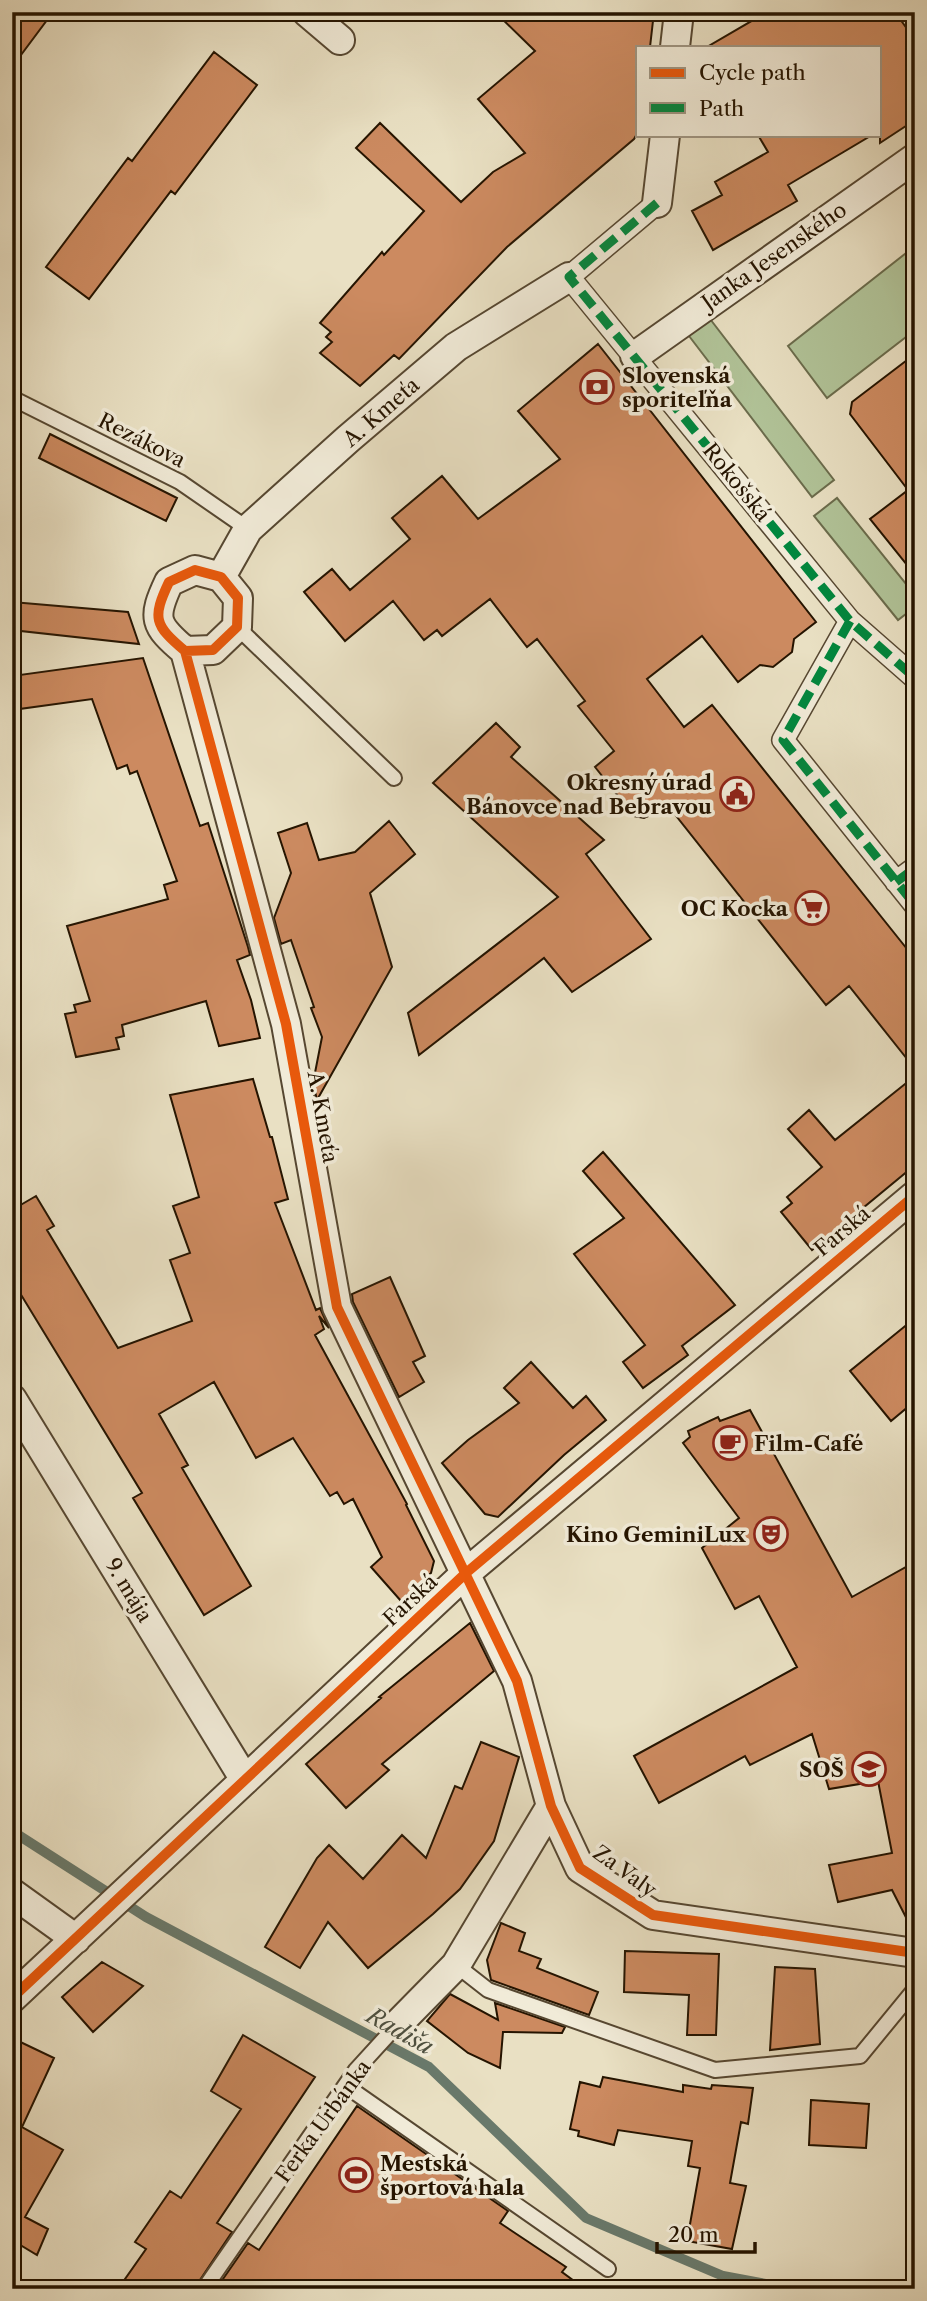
<svg xmlns="http://www.w3.org/2000/svg" width="927" height="2301" font-family="'Libre Caslon Text',serif">
<rect width="100%" height="100%" fill="#e9e0c3"/>
<filter id="stains"><feTurbulence type="fractalNoise" baseFrequency=".00286" numOctaves="4"/><feColorMatrix values="0 0 0 0 .2 0 0 0 0 .09 0 0 0 0 .02 0 0 0 .5 -.17"/></filter>
<radialGradient id="worn" r=".72"><stop offset=".6" stop-color="#630" stop-opacity="0"/><stop offset="1" stop-color="#630" stop-opacity=".3"/></radialGradient>
<path fill="#b1c398" stroke="#6b6c4c" stroke-width="2" d="M915,246V330L827,398L788,346Z
M707,315L834,480L812,497L686,332Z
M837,498L915,595V607L898,620L814,516Z"/>
<g fill="none" stroke-linecap="round" stroke-linejoin="round">
<path stroke="#69796b" stroke-width="10" d="M12,1831L146,1917L429,2067L586,2218L723,2276L793,2289"/>
</g>
<path fill="#cc8a60" stroke="#251400" stroke-width="2" d="M12,12H53L12,67Z
M495,12H654L650,47H638V132L634,139L507,247L399,359L394,355L360,386L320,353L332,342L326,337L331,332L320,323L382,252L384,255L424,211L356,148L380,123L461,202L493,172L525,153L478,99L535,51Z
M767,12H895L915,40V120L880,143V47H707Z
M214,52L257,85L175,194L171,191L89,299L46,267L128,158L132,161Z
M758,135H872L788,185L797,201L713,250L692,211L722,195L715,182L768,152Z
M598,344L816,622L794,639L792,652L773,667L760,665L738,682L702,636L647,679L684,727L712,705L915,959V1069L849,986L826,1005L669,807L644,818L634,816L595,767L614,751L578,706L585,701L537,639L527,647L490,599L442,636L437,630L424,640L393,601L345,641L304,592L332,569L350,590L410,539L392,518L442,476L478,519L560,459L518,411Z
M915,354V575L870,519L908,490L850,414L852,402Z
M50,434L177,498L166,521L39,458Z
M12,602L128,612L139,644L12,630Z
M143,658L200,826L208,823L248,947L250,955L237,960L251,1000L260,1038L219,1046L206,1001L122,1025L124,1036L116,1038L119,1049L76,1057L65,1014L76,1012L74,1005L90,1001L67,926L168,899L164,885L177,881L137,771L130,774L127,765L117,769L92,699L12,710V676Z
M496,723L520,747L511,757L604,840L586,854L651,939L572,992L544,958L419,1055L408,1013L558,897L433,783Z
M389,821L415,854L370,893L392,967L317,1100L313,1083L322,1037L311,1008L314,1007L291,940L281,944L274,918L291,873L278,833L307,823L319,860L355,852Z
M915,1076V1165L812,1250L781,1212L792,1203L787,1197L822,1167L788,1129L809,1110L835,1140Z
M253,1079L270,1137H272L288,1199L275,1203L316,1310L320,1308L329,1328L319,1316L324,1329L315,1335L407,1504L406,1505L434,1561L431,1573L401,1601L371,1567L382,1557L353,1499L344,1504L337,1492L330,1496L293,1438L256,1458L214,1382L159,1414L188,1465L182,1468L251,1586L204,1615L133,1498L142,1493L12,1280V1210L36,1196L54,1226L47,1230L118,1348L192,1321L170,1260L190,1253L173,1206L199,1197L170,1095Z
M603,1152L735,1305L682,1346L688,1355L643,1388L623,1362L645,1345L574,1254L624,1218L583,1171Z
M390,1277L425,1356L413,1362L424,1382L399,1397L353,1302L352,1294Z
M915,1318V1401L891,1421L850,1371Z
M531,1362L573,1408L586,1396L606,1420L564,1455L498,1517L485,1514L442,1463L468,1440L519,1403L504,1388Z
M750,1410L852,1597L915,1562V1935L892,1890L838,1902L829,1865L892,1853L878,1781L829,1789L812,1734L750,1765L745,1756L659,1803L634,1756L797,1667L759,1596L735,1609L702,1548L739,1518L683,1443L690,1437L688,1431L718,1417L720,1421Z
M470,1623L494,1671L382,1764L389,1770L346,1808L306,1764L381,1698L379,1697Z
M481,1742L519,1757L494,1841L460,1889L433,1914L368,1968L328,1922L300,1968L265,1947L317,1858L329,1845L363,1879L402,1835L426,1858L455,1786L462,1789Z
M501,1923L525,1933L519,1951L541,1959L537,1968L598,1992L589,2015L491,1980L487,1960Z
M625,1951L719,1954L716,2035H687L689,1995L624,1992Z
M102,1962L143,1986L93,2032L62,1997Z
M775,1967L815,1969L820,2044L770,2050Z
M450,1994L498,2020L495,2003L565,2027L562,2033L503,2032L500,2068L468,2053L427,2021Z
M243,2035L315,2077L217,2223L232,2232L194,2289H118L146,2249L135,2242L170,2191L181,2198L241,2109L211,2091Z
M12,2038L54,2058L22,2127L63,2150L25,2217L48,2229L37,2255L12,2240Z
M603,2077L683,2092V2085L711,2089L712,2085L753,2088L748,2124L741,2122L730,2183L746,2186L732,2249L687,2241L700,2168L688,2166L692,2141L618,2130L614,2145L578,2136L579,2131L570,2129L580,2082L600,2087Z
M811,2100L869,2104L866,2148L809,2145Z
M357,2106L508,2211L500,2223L566,2267L562,2272L585,2289H216L248,2243L259,2250Z"/>
<g fill="none" stroke-linecap="round" stroke-linejoin="round">
<g stroke="#564731" stroke-width="18">
<path id="service" d="M12,398L180,482L248,529
M237,627L394,778
M456,1965L488,1990L715,2070L860,2056L915,1989
M346,2086L608,2269
M204,2289L356,2070L398,2024"/>
</g>
<g stroke="#564731" stroke-width="24">
<path id="pedestrian" d="M657,203L569,277L850,621L915,678
M850,621L783,740L915,905
M896,882L915,868"/>
</g>
<g stroke="#564731" stroke-width="32">
<path id="minor" d="M307,12L340,40
M675,47L679,12
M657,203L665,135
M635,356L915,158
M221,577L248,529L348,439L456,347L569,277
M185,651C154,625 152,618 169,582L195,570L221,577L238,598L237,627L213,650L185,651L286,1024L337,1307L517,1681L551,1806L580,1868L653,1915L915,1953
M12,1399L245,1780
M12,1893L76,1939
M12,1998L466,1573L913,1197
M398,2024L456,1965L551,1806"/>
</g>
<use href="#service" stroke="#f1ebd8" stroke-width="14"/>
<use href="#pedestrian" stroke="#f1ebd8" stroke-width="21"/>
<use href="#minor" stroke="#f1ebd8" stroke-width="28"/>
<path stroke="#00873e" stroke-width="9" stroke-dasharray="18 9" stroke-linecap="butt" d="M657,203L569,277L850,621L915,678
M850,621L783,740L915,905
M896,882L915,868"/>
<g stroke="#f1ebd8" stroke-width="15">
<path id="cycleway" d="M185,651C154,625 152,618 169,582L195,570L221,577L238,598L237,627L213,650L185,651L286,1024L337,1307L517,1681L551,1806L580,1868L653,1915L915,1953
M12,1998L466,1573L913,1197"/>
</g>
<use href="#cycleway" stroke="#e8590c" stroke-width="10"/>
</g>
<defs>
<g id="bank-ring" transform="scale(1.75)"><circle r="9.5" fill="#f1ebd8" stroke="#8f2418" stroke-width="1.5"/><path d="M-6-4H6V4H-6ZM0-2.3a2.3 2.3 0 1 0 0 4.6a2.3 2.3 0 1 0 0-4.6Z" fill="#8f2418"/></g>
<g id="civic-ring" transform="scale(1.75)"><circle r="9.5" fill="#f1ebd8" stroke="#8f2418" stroke-width="1.5"/><path d="M-.6-6.5H3V-4.5H.6V-3L4-1V1h2V6H-6V1h2V-1L-.6-3ZM-1.2 2.5V6h2.4V2.5Z" fill="#8f2418"/></g>
<g id="supermarket-ring" transform="scale(1.75)"><circle r="9.5" fill="#f1ebd8" stroke="#8f2418" stroke-width="1.5"/><path d="M-6-5.5h2.5l.6 2H6L4.5 2H-2.5L-4.4-4H-6ZM-1.5 3.2a1.3 1.3 0 1 0 .1 0ZM3 3.2a1.3 1.3 0 1 0 .1 0Z" fill="#8f2418"/></g>
<g id="cafe-ring" transform="scale(1.75)"><circle r="9.5" fill="#f1ebd8" stroke="#8f2418" stroke-width="1.5"/><path d="M-5.5-4.5H6V0H3Q3 3.5 0 3.5H-2.5Q-5.5 3.5-5.5 0ZM3-3.2v2h1.7v-2ZM-6 4.5H4V6H-6Z" fill="#8f2418"/></g>
<g id="theatre-ring" transform="scale(1.75)"><circle r="9.5" fill="#f1ebd8" stroke="#8f2418" stroke-width="1.5"/><path d="M-5-5.5Q0-4 5-5.5V0Q5 5 0 6Q-5 5-5 0ZM-3.3-2.5H-1v1.5H-3.3ZM1-2.5H3.3v1.5H1ZM-2.8 1Q0 5.5 2.8 1Z" fill="#8f2418"/></g>
<g id="school-ring" transform="scale(1.75)"><circle r="9.5" fill="#f1ebd8" stroke="#8f2418" stroke-width="1.5"/><path d="M0-5L7-2L0 1L-7-2ZM-4 1L0 2.5L4 1V4Q0 6-4 4Z" fill="#8f2418"/></g>
<g id="stadium-ring" transform="scale(1.75)"><circle r="9.5" fill="#f1ebd8" stroke="#8f2418" stroke-width="1.5"/><path d="M0-5a6.5 5 0 1 0 0 10a6.5 5 0 1 0 0-10ZM-3.5-1.8h7v3.6h-7Z" fill="#8f2418"/></g>
</defs>
<g fill-rule="evenodd">
<use href="#bank-ring" x="597" y="387"/>
<use href="#civic-ring" x="737" y="794"/>
<use href="#supermarket-ring" x="812" y="908"/>
<use href="#cafe-ring" x="730" y="1443"/>
<use href="#theatre-ring" x="771" y="1534"/>
<use href="#school-ring" x="869" y="1769"/>
<use href="#stadium-ring" x="356" y="2175"/>
</g>
<g text-anchor="middle" dominant-baseline="central" stroke-width="7" stroke-linejoin="round" paint-order="stroke">
<g font-size="21" fill="#251400" stroke="#f1ebd8">
<text transform="translate(774 256) rotate(-35)">Janka Jesenského</text>
<text transform="translate(381 412) rotate(-41)">A. Kmeťa</text>
<text transform="translate(142 440) rotate(27)">Rezákova</text>
<text transform="translate(737 482) rotate(51)">Rokošská</text>
<text transform="translate(323 1117) rotate(80)">A. Kmeťa</text>
<text transform="translate(842 1231) rotate(-40)">Farská</text>
<text transform="translate(129 1590) rotate(59)">9. mája</text>
<text transform="translate(410 1600) rotate(-43)">Farská</text>
<text transform="translate(625 1871) rotate(36)">Za Valy</text>
<text transform="translate(323 2121) rotate(-54)">Ferka Urbánka</text>
</g>
<g font-size="21" font-weight="bold" fill="#251400" stroke="#f1ebd8" text-anchor="end">
<text x="622" y="375" text-anchor="start">Slovenská<tspan x="622" dy="24">sporiteľňa</tspan></text>
<text x="712" y="782">Okresný úrad<tspan x="712" dy="24">Bánovce nad Bebravou</tspan></text>
<text x="788" y="908">OC Kocka</text>
<text x="754" y="1443" text-anchor="start">Film-Café</text>
<text x="746" y="1534">Kino GeminiLux</text>
<text x="844" y="1769">SOŠ</text>
<text x="380" y="2163" text-anchor="start">Mestská<tspan x="380" dy="24">športová hala</tspan></text>
</g>
<g font-size="23" font-style="italic" fill="#4d4f3f" stroke="#f1ebd8">
<text transform="translate(400 2031) rotate(29)">Radiša</text>
</g>
</g>
<rect width="927" height="2301" fill="none" stroke="#e9e0c3" stroke-width="42"/>
<rect x="14" y="14" width="899" height="2273" fill="none" stroke="#251400" stroke-width="3.5"/>
<rect x="21" y="21" width="885" height="2259" fill="none" stroke="#251400" stroke-width="2"/>
<rect x="636" y="46" width="245" height="91" fill="#f1ebd8" stroke="#9f9582" stroke-width="2"/>
<rect x="650" y="68" width="35" height="10" fill="#e8590c" stroke="#9f9582" stroke-width="2"/>
<text x="699" y="80" font-size="21" fill="#251400">Cycle path</text>
<rect x="650" y="103" width="35" height="10" fill="#00873e" stroke="#9f9582" stroke-width="2"/>
<text x="699" y="116" font-size="21" fill="#251400">Path</text>
<path d="M657 2242v10h98v-10" fill="none" stroke="#251400" stroke-width="3.5"/>
<text x="668" y="2242" font-size="21" fill="#251400" stroke="#f1ebd8" stroke-width="5" paint-order="stroke">20 m</text>
<rect width="100%" height="100%" filter="url(#stains)"/>
<rect width="100%" height="100%" fill="url(#worn)"/>
</svg>
